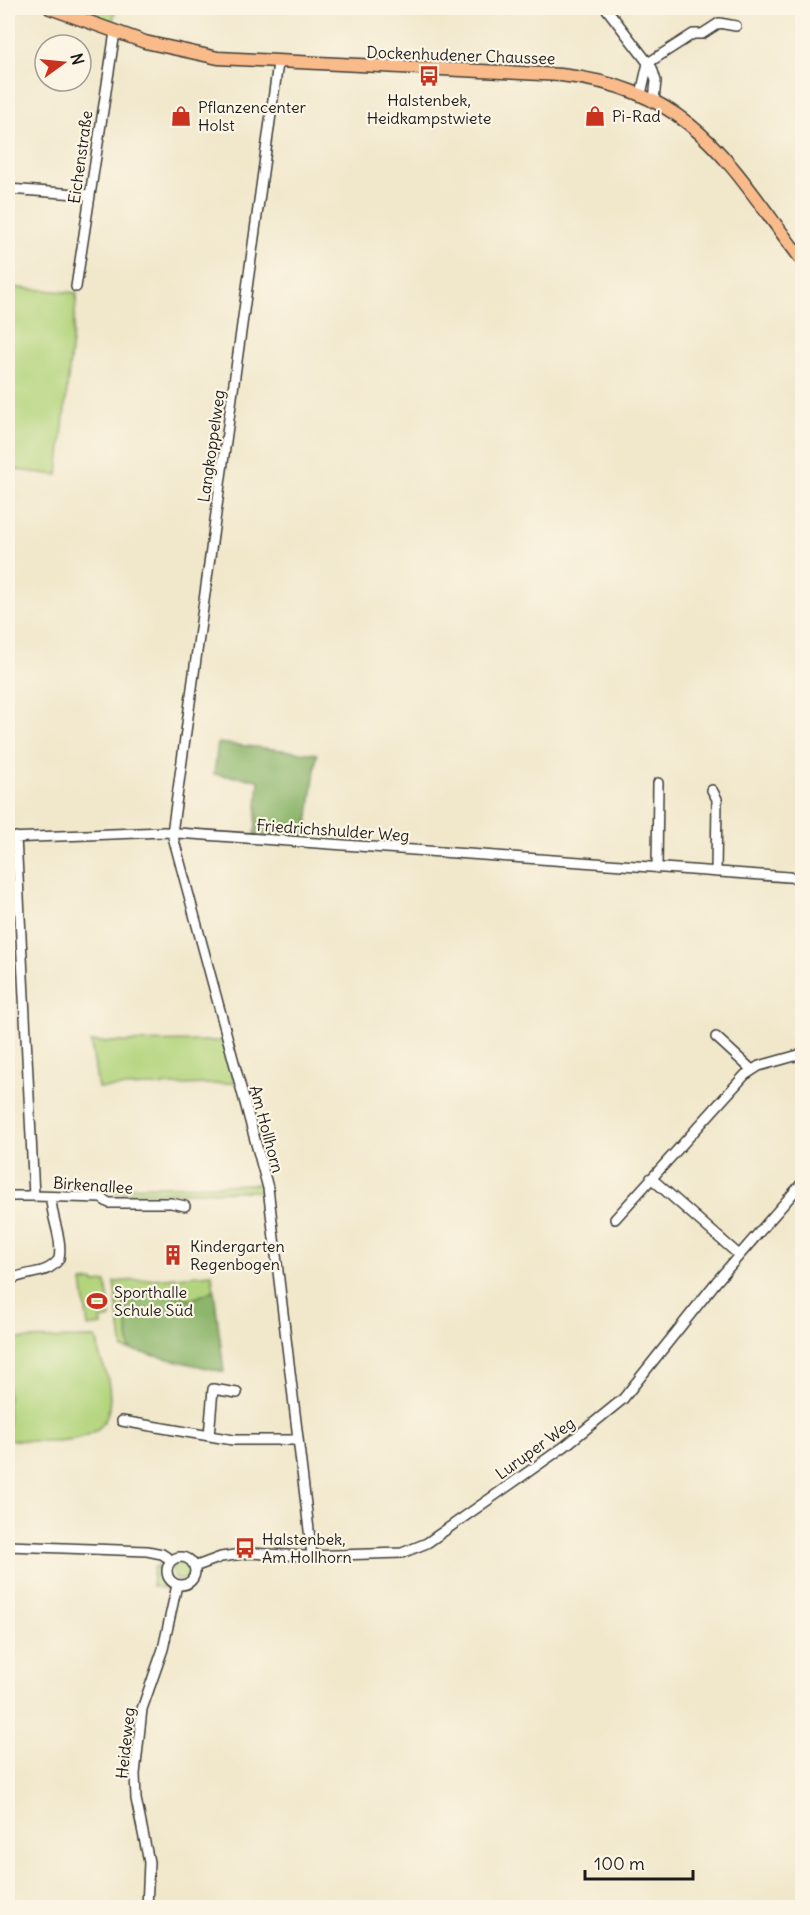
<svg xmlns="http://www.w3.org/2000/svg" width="810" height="1915" font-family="Delius,sans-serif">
<rect width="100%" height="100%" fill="#fcf5e5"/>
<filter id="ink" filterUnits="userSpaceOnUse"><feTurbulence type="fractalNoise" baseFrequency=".0167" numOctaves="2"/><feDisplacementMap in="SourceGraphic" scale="12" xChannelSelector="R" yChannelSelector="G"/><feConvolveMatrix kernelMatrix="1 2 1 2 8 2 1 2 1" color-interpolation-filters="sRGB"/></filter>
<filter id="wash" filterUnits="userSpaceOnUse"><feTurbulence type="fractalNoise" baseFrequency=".008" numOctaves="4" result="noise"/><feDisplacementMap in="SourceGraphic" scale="24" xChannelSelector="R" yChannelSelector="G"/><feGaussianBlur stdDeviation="1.35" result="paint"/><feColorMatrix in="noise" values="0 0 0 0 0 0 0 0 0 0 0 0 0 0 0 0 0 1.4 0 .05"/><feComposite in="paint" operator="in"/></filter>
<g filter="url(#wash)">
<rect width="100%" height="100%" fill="#f1e8cc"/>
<path fill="#b2d47c" stroke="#67784c" stroke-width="1.5" d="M67,8H116L112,24Z
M8,287L77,293L58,475L8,469Z
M223,1041L235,1083L98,1088L91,1042Z
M260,1184L264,1194L254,1191L116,1193L115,1187Z
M212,1274L214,1290L191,1300L155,1290L124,1301L130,1350L123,1349L114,1282Z
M93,1281L94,1283L106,1282L111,1318L101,1320L102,1325L88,1327L82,1282Z
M96,1338C100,1344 97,1352 101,1360C111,1381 118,1421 90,1434C67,1445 32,1440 8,1440V1339Z
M172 1571a9 9 0 1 1 18 0a9 9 0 1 1-18 0Z
M162,1562L170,1590L152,1586L154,1568Z"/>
<path fill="#8db66c" stroke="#546944" stroke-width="1.5" d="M218,743L317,754L306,838L255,836L259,780L214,774Z
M155,1290L191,1300L214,1290L224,1372L130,1350L124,1301Z"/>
</g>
<g filter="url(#ink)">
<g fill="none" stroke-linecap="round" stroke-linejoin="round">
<g stroke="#3c3b36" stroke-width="12">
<path id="minor" d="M606,8L652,68L656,81L654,100
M278,63L172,833L268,1188L312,1555
M648,63L693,34H702L719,23L736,26
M641,94L648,63
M8,189L90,195
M76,287L115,32
M712,790L717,799L716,872
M16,837L34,1196L101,1198L109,1203H171L185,1206
M8,838L164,832L802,878
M657,868L658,783
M716,1037L752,1070
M651,1178L739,1255
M8,1196H34
M615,1219L745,1075L759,1066L802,1054
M8,1281C25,1270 46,1277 59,1259C63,1237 51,1219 51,1197
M122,1421L233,1440H298
M209,1436L213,1389L237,1393
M8,1546L147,1551L162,1554L171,1560
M167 1571a14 14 0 1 1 28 0a14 14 0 1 1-28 0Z
M194,1567L221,1557L249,1553L305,1556L402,1553L427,1543L565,1446L623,1399L717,1281L802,1183
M147,1908L149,1862L136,1799L135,1774L142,1709L163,1649L177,1585"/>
</g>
<g stroke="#3c3b36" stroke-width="15">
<path id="major" d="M50,8L145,42L218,58L561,75C694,90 728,163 802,260"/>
</g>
<use href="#minor" stroke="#fff" stroke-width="9"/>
<use href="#major" stroke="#fabb8b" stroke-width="12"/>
</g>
</g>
<defs>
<g id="bus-bare" transform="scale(1.62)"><path d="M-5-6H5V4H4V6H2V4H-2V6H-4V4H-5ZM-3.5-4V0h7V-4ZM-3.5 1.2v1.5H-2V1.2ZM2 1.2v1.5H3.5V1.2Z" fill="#c8321e" stroke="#fcf5e5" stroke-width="2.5" paint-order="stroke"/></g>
<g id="shop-bare" transform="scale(1.62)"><path d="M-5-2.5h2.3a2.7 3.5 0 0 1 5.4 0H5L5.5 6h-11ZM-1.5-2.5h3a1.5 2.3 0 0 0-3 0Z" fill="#c8321e" stroke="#fcf5e5" stroke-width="2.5" paint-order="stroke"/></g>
<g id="building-bare" transform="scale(1.62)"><path d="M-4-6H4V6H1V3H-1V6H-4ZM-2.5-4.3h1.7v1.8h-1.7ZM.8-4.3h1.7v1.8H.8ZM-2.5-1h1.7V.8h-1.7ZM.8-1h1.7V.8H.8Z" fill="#c8321e" stroke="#fcf5e5" stroke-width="2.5" paint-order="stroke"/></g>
<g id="stadium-bare" transform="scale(1.62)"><path d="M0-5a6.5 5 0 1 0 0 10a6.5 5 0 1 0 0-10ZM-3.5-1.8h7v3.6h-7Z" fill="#c8321e" stroke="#fcf5e5" stroke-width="2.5" paint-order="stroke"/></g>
</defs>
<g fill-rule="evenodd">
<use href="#bus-bare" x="429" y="76"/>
<use href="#shop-bare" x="181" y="116"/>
<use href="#shop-bare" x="595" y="116"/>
<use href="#building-bare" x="173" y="1255"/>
<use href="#stadium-bare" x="97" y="1301"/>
<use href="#bus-bare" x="245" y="1548"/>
</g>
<g text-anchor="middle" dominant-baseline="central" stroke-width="4.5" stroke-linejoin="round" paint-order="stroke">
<g font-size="16" fill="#1c1c1c" stroke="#fcf5e5">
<text transform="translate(461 55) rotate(2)">Dockenhudener Chaussee</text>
<text transform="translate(80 157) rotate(-82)">Eichenstraße</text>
<text transform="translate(211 446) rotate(-82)">Langkoppelweg</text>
<text transform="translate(333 830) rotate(4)">Friedrichshulder Weg</text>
<text transform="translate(267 1129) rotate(75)">Am Hollhorn</text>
<text transform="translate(93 1185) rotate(4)">Birkenallee</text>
<text transform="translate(535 1448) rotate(-36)">Luruper Weg</text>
<text transform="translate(125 1743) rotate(-84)">Heideweg</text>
</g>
<g font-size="16" fill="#1c1c1c" stroke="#fcf5e5" text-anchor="start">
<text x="429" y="100" text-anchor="middle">Halstenbek,<tspan x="429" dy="18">Heidkampstwiete</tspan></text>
<text x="198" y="107">Pflanzencenter<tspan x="198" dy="18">Holst</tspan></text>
<text x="612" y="116">Pi-Rad</text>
<text x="190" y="1246">Kindergarten<tspan x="190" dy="18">Regenbogen</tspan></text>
<text x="114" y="1292">Sporthalle<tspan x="114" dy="18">Schule Süd</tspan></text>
<text x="262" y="1539">Halstenbek,<tspan x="262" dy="18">Am Hollhorn</tspan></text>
</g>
</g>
<rect width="810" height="1915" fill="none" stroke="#fcf5e5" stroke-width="30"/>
<g transform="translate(63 63) rotate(75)"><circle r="28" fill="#fcf5e5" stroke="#a29e95" stroke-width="1.5"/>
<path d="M0-4.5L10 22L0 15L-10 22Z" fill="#c8321e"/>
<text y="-9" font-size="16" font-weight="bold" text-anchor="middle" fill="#1c1c1c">N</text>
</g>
<path d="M585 1870v9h108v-9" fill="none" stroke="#1c1c1c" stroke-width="3"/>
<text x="594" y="1870" font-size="18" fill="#1c1c1c" stroke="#fcf5e5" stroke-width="4.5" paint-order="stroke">100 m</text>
</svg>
